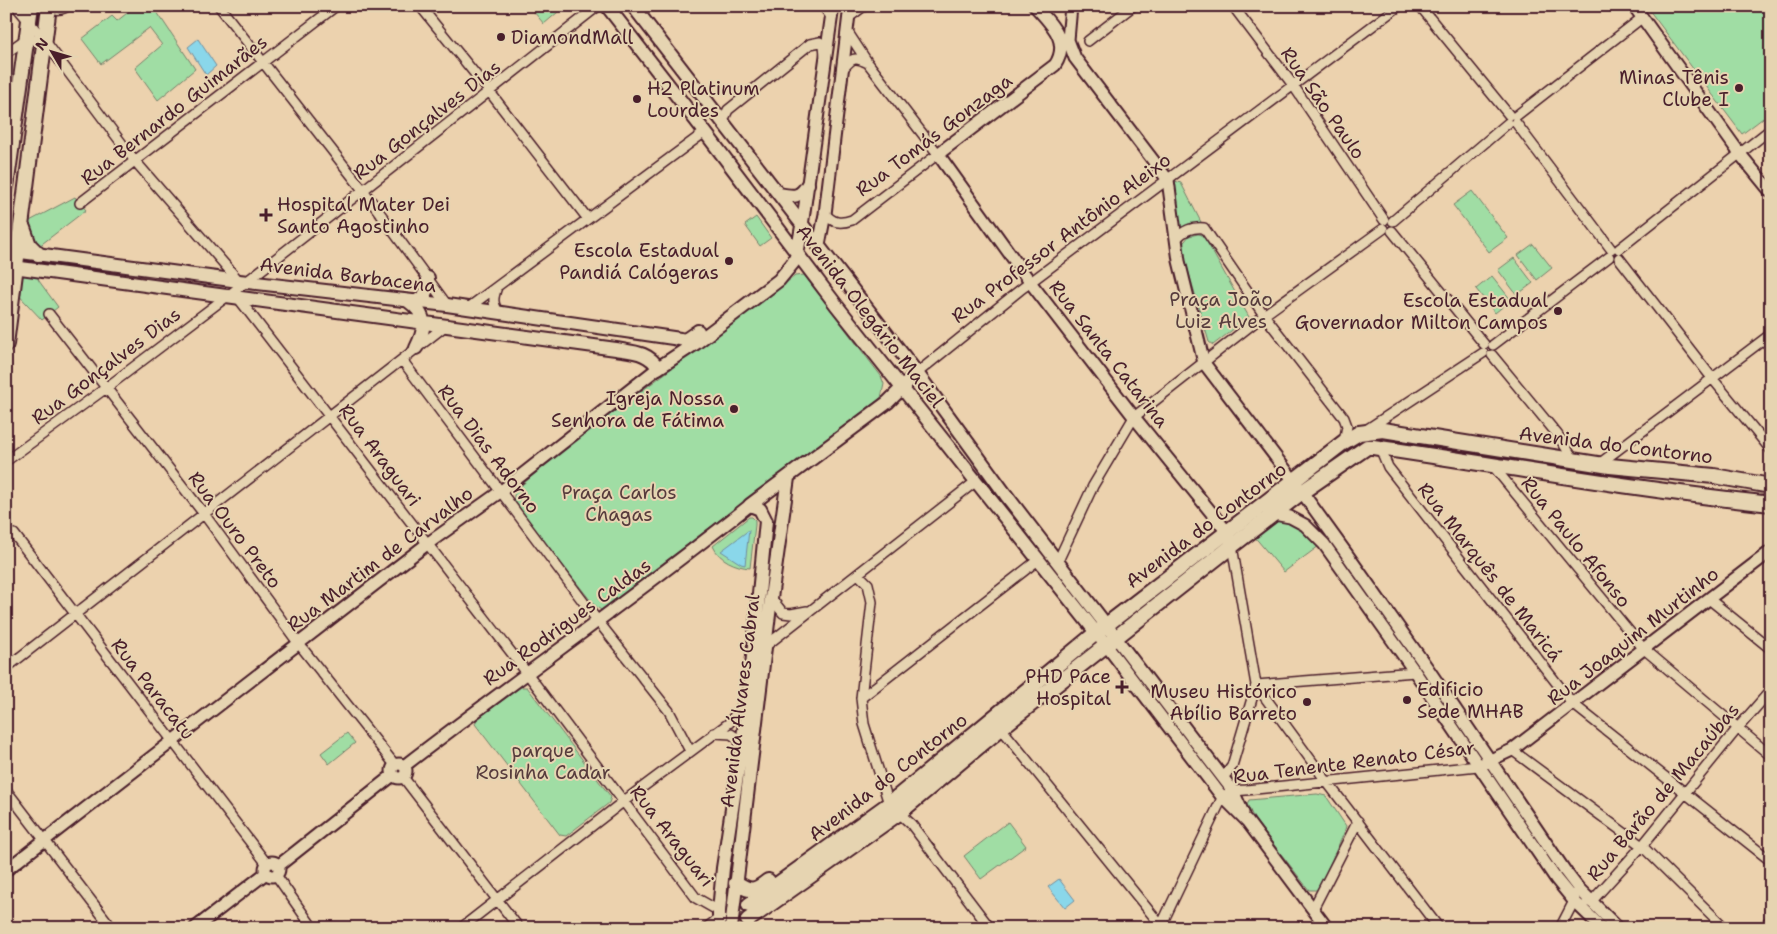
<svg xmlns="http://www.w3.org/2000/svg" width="1777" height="934" font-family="'Shantell Sans',sans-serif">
<rect width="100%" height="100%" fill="#ecd2ae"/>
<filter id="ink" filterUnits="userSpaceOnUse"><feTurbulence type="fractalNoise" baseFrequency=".02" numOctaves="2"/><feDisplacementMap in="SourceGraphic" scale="10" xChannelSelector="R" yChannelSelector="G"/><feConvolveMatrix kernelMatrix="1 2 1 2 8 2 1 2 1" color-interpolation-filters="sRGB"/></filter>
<g filter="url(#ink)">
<path fill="#a0dda4" stroke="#757e68" d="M136,6H153L195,69L158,100L135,68L162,45L149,28L101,64L82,39L112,16L117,21Z
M541,6H565L544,24L534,12Z
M1646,6H1771V112L1742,134Z
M1169,179L1181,183L1204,228L1176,239Z
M1472,191L1508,238L1489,252L1453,205Z
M75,197L86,210L34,250L38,254L35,270L39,281L58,307L42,320L13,289L6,287V228L22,225Z
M756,217L771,238L760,246L745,225Z
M1198,234L1203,235L1249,317L1213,345L1209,342L1181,246L1189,236Z
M1533,244L1552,268L1537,280L1518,255Z
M1514,258L1533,283L1517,295L1498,270Z
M804,275L881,376L884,384L881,398L601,610L594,605L514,503V492L556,455L795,276Z
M1492,276L1511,300L1495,313L1476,289Z
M749,517H752L755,520V525L750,568C736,567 719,560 713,546Z
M1271,521H1288L1323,543L1284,572L1253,535Z
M521,687H527L611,797L609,803L566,836L560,835L475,724L477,719Z
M347,733L355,743L329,764L321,753Z
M1317,794L1326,796L1346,826L1344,833L1318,890H1309L1254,819L1247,804L1249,800Z
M1008,822L1026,846L981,879L964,856Z"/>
<path fill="#8ad7ea" stroke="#708d9e" d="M198,39L216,66L206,75L188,47Z
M749,530L745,565L741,564L721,551Z
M1059,879L1075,900L1065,908L1048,887Z"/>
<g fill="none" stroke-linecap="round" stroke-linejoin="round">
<path stroke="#ccae94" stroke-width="14" stroke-dasharray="14 7" stroke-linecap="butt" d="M738,928L748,920"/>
<g stroke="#4a1f2b" stroke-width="12">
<path id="minor" d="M16,6L45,41L135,161L239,281
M51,6C55,11 62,10 67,6
M219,6L363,190L447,305
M420,6L489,91L588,219
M823,6L832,18
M1233,6L1293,85L1384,220
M1420,6L1509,115
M848,18L864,6
M1088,41L1133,6
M6,53L26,39L45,41
M842,70C852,58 854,56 868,63
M1516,116L1643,17
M723,121L728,110L810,44L820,42L824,45L825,55
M1516,123L1611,249
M80,203L336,6
M825,214C833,223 840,224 852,220L938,154L868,63L847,31
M1393,221L1508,123
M1392,231L1484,344
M1176,239C1184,230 1192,227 1204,228L1264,315L1344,418L1347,426L1344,442
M1619,249L1771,129
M1619,258L1712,378L1771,450
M497,287C493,298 492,303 499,313
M239,299L527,673L696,898L719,911
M468,308L705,132
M49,314L204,514L299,644L395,765
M1493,345L1609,257
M1492,355L1557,434L1574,460
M402,360L597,620L669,711L690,751
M917,373L1020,290L1399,6
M1366,430L1483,353
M1380,448L1388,467L1573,704L1771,861
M6,461L106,388L246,282L598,6
M1599,464L1771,334
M1493,466L1643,648L1771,756
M14,534L267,864
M1232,546L1256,685L1327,782L1439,928
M1057,563L1093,486L1134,417L1264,315L1383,229
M858,574L868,584L872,602L861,698L864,724L889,804
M771,598L783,613L791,614L807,611
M1709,599L1771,649
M763,648L975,482
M6,668L445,326
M861,698L1038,560
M1001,728L1163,928
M714,733L731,734L743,742
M1512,750L1642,846L1725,928
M1222,775L1227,773L1232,766L1256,685L1415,672
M403,777L519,928
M6,790L112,928
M899,813L911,824L990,928
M276,875L313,928
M1587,902H1591L1642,846L1737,729L1771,690
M1313,909L1358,821
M461,928L624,801L729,723L747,700
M706,928L718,919
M1160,928L1223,796L1233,791L1246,790L1478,766
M1560,928L1574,901L1578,888
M1763,928L1771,919"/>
</g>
<g stroke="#4a1f2b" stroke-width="15">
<path id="tertiary" d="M1035,6C1050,23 1071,41 1055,65L938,154L1030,282L1134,417L1227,532L1232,546
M1071,6L1068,40L1075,58L1168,180L1179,261L1204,363L1294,481L1346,553L1428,669L1565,871L1578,888L1618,928
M1634,6L1740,154L1771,192
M802,226L833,6
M819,245L825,214L850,6
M1274,514L1290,517L1305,525L1324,544L1415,672L1556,879L1574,901L1602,928
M1116,638L1233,791L1243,813
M1106,645L1220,794L1247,821L1327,928
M1482,764L1512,750L1771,551
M392 771a7 7 0 1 1 14 0a7 7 0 1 1-14 0Z
M404,766C518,678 637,595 750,505
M265 869a7 7 0 1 1 14 0a7 7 0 1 1-14 0Z
M278,866L393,775
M6,870L427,544L500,492L658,368
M195,928L266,873"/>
</g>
<g stroke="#4a1f2b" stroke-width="16">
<path id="secondary" d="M607,6L705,132L837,306L1106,645
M633,6L917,373L1006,495L1116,638
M779,194C794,197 800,198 808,184
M6,250L239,281L447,305L680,339L685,340L698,331
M6,266L616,349C633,352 649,352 658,368L696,343L779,280L793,263L797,255L802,226
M408,301C428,315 426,328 416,348
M415,302C426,296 428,291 428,278
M719,928V911L723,868L749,697L766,521L760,509L750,505L888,402L917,373
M731,928L771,598L788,478"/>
</g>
<g stroke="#4a1f2b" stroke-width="18">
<path id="primary" d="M6,187L31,6
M23,228L29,245L38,254
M6,344L49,6
M736,883C751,892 754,892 768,881
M749,905L889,804L1096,633L1344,442L1359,433L1383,430L1610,466L1714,476L1771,486
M748,920L899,813L1001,728L1232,546L1302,492L1367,447H1373C1505,466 1637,490 1771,504"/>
</g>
<use href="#minor" stroke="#e6d4b1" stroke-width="9"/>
<use href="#tertiary" stroke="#e6d4b1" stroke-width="11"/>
<use href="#secondary" stroke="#e6d4b1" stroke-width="12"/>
<use href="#primary" stroke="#e6d4b1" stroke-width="14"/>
</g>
</g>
<g fill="#4a1f2b" stroke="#e6d4b1" stroke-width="2">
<circle cx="501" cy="37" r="5"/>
<circle cx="1739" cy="88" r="5"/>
<circle cx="637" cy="99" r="5"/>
<path d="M263.5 207.5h5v5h5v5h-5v5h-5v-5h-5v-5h5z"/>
<circle cx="729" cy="261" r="5"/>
<circle cx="1558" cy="311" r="5"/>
<circle cx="734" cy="409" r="5"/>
<path d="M1119.5 679.5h5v5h5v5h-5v5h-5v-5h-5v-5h5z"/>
<circle cx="1407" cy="700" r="5"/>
<circle cx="1307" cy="702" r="5"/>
</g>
<g text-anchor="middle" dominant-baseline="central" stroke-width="4" stroke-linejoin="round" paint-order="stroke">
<g font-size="19" fill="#4a1f2b" stroke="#e6d4b1" text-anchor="end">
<text x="511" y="37" text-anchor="start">DiamondMall</text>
<text x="1729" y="77">Minas Tênis<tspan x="1729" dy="22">Clube I</tspan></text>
<text x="647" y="88" text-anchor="start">H2 Platinum<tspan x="647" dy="22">Lourdes</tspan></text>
<text x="277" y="204" text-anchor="start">Hospital Mater Dei<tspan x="277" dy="22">Santo Agostinho</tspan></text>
<text x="719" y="250">Escola Estadual<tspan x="719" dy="22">Pandiá Calógeras</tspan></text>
<text x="1548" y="300">Escola Estadual<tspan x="1548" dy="22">Governador Milton Campos</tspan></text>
<text x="724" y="398">Igreja Nossa<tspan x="724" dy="22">Senhora de Fátima</tspan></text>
<text x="1111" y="676">PHD Pace<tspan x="1111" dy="22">Hospital</tspan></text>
<text x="1417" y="689" text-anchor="start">Edificio<tspan x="1417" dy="22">Sede MHAB</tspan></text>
<text x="1297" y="691">Museu Histórico<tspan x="1297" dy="22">Abílio Barreto</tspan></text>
</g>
<g font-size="19" fill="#4a1f2b" stroke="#e6d4b1">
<text transform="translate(1323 103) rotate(55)">Rua São Paulo</text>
<text transform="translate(174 110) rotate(-38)">Rua Bernardo Guimarães</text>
<text transform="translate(427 120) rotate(-38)">Rua Gonçalves Dias</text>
<text transform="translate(934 135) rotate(-37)">Rua Tomás Gonzaga</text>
<text transform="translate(1061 238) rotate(-37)">Rua Professor Antônio Aleixo</text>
<text transform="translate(348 275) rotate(7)">Avenida Barbacena</text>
<text transform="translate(870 316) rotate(52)">Avenida Olegário Maciel</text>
<text transform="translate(1109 354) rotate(52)">Rua Santa Catarina</text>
<text transform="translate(106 366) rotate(-37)">Rua Gonçalves Dias</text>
<text transform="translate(1616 445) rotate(7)">Avenida do Contorno</text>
<text transform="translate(489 449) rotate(53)">Rua Dias Adorno</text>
<text transform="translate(380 455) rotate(53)">Rua Araguari</text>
<text transform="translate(1206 525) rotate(-37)">Avenida do Contorno</text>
<text transform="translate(235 530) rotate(53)">Rua Ouro Preto</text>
<text transform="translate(1576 542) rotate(51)">Rua Paulo Afonso</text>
<text transform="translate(380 559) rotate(-37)">Rua Martim de Carvalho</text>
<text transform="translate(1490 572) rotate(52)">Rua Marquês de Maricá</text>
<text transform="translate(567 622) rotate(-36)">Rua Rodrigues Caldas</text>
<text transform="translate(1633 636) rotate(-38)">Rua Joaquim Murtinho</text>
<text transform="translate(153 689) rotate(52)">Rua Paracatu</text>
<text transform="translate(740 701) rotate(-83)">Avenida Álvares Cabral</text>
<text transform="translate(1354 762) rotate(-7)">Rua Tenente Renato César</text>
<text transform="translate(888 777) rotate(-38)">Avenida do Contorno</text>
<text transform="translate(1663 792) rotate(-50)">Rua Barão de Macaúbas</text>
<text transform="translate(672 836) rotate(52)">Rua Araguari</text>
</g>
<g font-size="19" fill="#573c3d" stroke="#e6d4b1">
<text x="1221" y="299">Praça João<tspan x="1221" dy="22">Luiz Alves</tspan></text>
<text x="619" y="492">Praça Carlos<tspan x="619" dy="22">Chagas</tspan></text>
<text x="543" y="750">parque<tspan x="543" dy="22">Rosinha Cadar</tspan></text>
</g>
</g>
<rect width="1777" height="934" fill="none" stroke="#e6d4b1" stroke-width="25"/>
<rect x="12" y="12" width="1752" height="909" fill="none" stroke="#4a1f2b" stroke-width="2" filter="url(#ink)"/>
<g transform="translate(52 52) rotate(308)" stroke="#e6d4b1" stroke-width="4" paint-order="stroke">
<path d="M0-4L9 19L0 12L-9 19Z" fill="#4a1f2b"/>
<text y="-8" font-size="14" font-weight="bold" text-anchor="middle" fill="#4a1f2b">N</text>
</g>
</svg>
